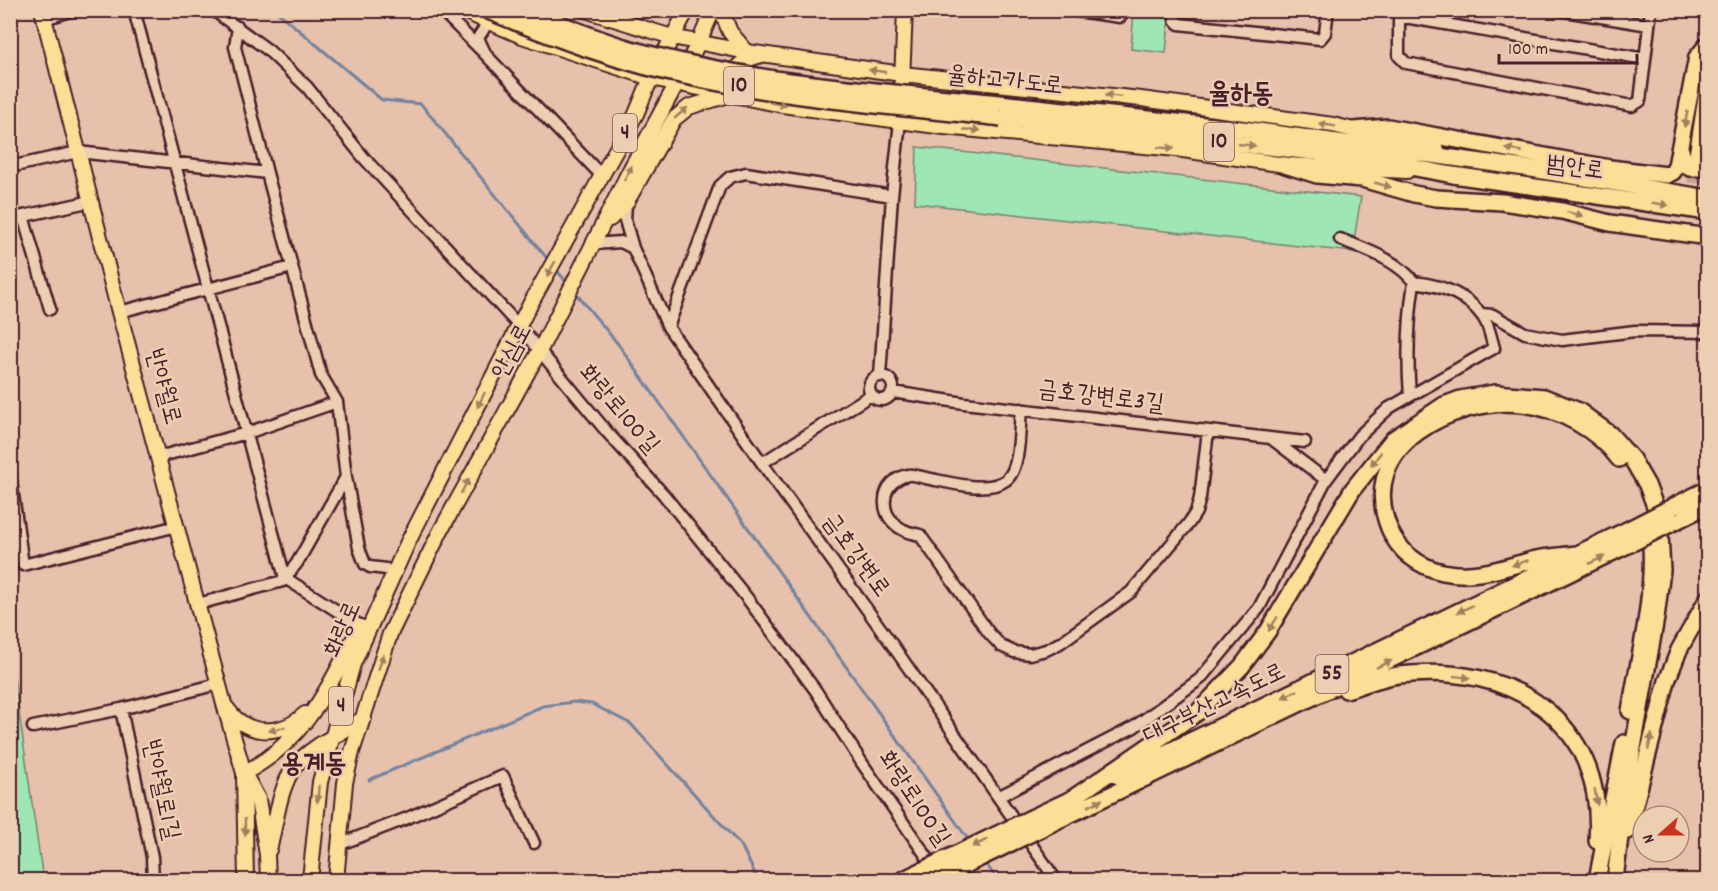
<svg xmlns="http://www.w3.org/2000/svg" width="1718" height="891" font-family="Dekko,'Poor Story',sans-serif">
<rect width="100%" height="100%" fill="#e7c1ac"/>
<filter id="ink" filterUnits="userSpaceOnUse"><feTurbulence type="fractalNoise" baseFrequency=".0167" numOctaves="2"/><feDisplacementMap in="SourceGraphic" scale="12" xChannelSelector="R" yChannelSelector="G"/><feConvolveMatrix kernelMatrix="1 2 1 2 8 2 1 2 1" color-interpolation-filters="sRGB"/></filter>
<g filter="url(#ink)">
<path fill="#9ee6b4" stroke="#748270" stroke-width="1.5" d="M1134,11H1170L1166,53L1131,49Z
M917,147L1361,197L1352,252L915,203Z
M10,649L43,880H15L10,848Z"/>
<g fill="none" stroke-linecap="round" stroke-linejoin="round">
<path stroke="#72839f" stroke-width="3" d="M275,10L382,100L421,104L550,262
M554,267L569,285
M573,290L618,344L970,842
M369,780L543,706L574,702L592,704L631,724L742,847L758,880
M985,862L997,880"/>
<path stroke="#c8a192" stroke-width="15" stroke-dasharray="15 8" stroke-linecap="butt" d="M1693,206L1697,156"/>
<g stroke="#4a1f2b" stroke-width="15">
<path id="minor" d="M134,10L285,578L361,626
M213,10L268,50L307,87L364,158L519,326L607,432L664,495L747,598L816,691L862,763L936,870
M441,10L486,55L478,38L485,27L490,23
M1069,10L1120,17L1125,10
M1175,10V20L1179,24L1320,39L1325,33L1328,10
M1399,10V56L1406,63L1632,106L1640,101L1651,10
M1559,10L1649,25
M1399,16L1645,59
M44,19L74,10
M238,27L235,47L267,173
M486,55L602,176
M10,167L78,152L267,173L321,375L337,402L346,477L359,548L365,564L370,567L386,569
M23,216L50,309
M10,219L92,201
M594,244L621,242L633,248L625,220L626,203
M633,248L668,327L762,463L891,643L1056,880
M119,312L292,267
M1481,314L1493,315L1525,333L1562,340L1635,331L1708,332
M668,327L720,186L730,177L746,173L892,196
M869 388a12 12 0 1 1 24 0a12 12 0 1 1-24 0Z
M880,376L892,196L900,121
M893,392L964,403L1305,442
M1410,396C1407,358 1408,321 1414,282
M1021,409C1019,427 1021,469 1006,480C987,494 948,482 926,478C920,477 913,474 908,475C896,477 885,487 885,500C884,509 888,518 895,524C902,531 911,533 920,535L989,633L1001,646L1014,652L1030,654L1046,650L1060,643L1131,592L1189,523L1196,512L1200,498L1208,431
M158,457L247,433L337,402
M762,463L871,395
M10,474L23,565L177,526
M1326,480L1359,436L1389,408L1494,348C1491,338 1489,325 1483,317C1467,294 1440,285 1414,282C1396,259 1366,250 1340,239
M198,604L283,581L297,563L346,477
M121,709L152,857L153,880
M33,727L121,709L218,684
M998,797L1134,727L1200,679L1259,608L1326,480L1272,439
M338,845L405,819L503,776L534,843"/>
</g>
<g stroke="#4a1f2b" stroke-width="18">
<path id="major" d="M42,10L119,312L224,704L244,773L258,799L267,855L268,880
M461,10L522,36L651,78L782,105L944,127L1176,149L1285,165L1407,171
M585,10L672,37L747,52L902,74L1141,99L1333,125L1437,150
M721,10L730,32L747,52
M901,104L905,10
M610,219L626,203L674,119L689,107L729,95C732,70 736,61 762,55
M226,707C230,712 234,718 239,721C260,737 288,731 305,714
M244,773C307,740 328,687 360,627
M244,775L246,880
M269,850C276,824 279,787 295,766C310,746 343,733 364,718
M310,880L320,782L353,664L408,542L527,310L636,114L651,78L687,10
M336,880L345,783L352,752L390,634L440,532L540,350L630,170L699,42L713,10"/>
</g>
<g stroke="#4a1f2b" stroke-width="20">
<path id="highway" d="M999,103L1251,130L1525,168L1708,198
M1001,118L1351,156L1453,175L1708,212
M1354,130L1388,127L1610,168L1667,175L1673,172L1676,166L1697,57L1708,44
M1680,147L1684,161L1690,168H1708
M1697,156L1708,85
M1285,165L1317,175L1362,179L1414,194L1436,198L1502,202L1562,211L1610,223L1708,237
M1674,506L1708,489
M1676,521L1708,505
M1577,554C1563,556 1547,556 1532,560C1503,568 1474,579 1443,572C1419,567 1398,551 1389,528C1356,445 1454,397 1522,404C1558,408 1598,430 1619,459
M1346,690C1363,685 1381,677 1399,675C1510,662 1606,719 1597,841
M1630,711C1639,657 1654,600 1651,545
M1118,776L1631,528
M1073,798L1198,712L1242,666L1268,631L1353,489L1393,439L1444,405L1460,399L1495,393L1544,397L1579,411L1610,434L1632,459L1647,485L1659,517L1662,570L1656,618L1625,793L1615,880
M1033,817L1080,795
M1042,828L1634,542
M1628,831L1667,681L1679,650L1708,598
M902,880L921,871
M1597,880L1624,743"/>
</g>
<use href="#minor" stroke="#eccfb2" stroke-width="10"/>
<use href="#major" stroke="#fcde96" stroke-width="14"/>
<use href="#highway" stroke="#fcde96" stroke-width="15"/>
<g stroke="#4a1f2b" stroke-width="20" stroke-linecap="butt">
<path id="highway-bridge" d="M486,10C554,38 622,64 694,78C795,99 898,107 1001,118
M527,10C562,25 598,40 634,50C753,83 877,91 999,103
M1631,528L1674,506
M1634,542L1676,521
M921,871L1033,817
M935,880L1042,828"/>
</g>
<use href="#highway-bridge" stroke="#fcde96" stroke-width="15"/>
</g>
<defs><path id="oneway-solid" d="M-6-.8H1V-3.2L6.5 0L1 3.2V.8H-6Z" transform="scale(1.5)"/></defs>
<g fill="#a37e60">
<use href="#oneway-solid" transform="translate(877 71) rotate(-172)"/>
<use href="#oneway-solid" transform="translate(1113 96) rotate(-175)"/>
<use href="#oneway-solid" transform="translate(778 104) rotate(10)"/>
<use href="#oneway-solid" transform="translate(681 113) rotate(-40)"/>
<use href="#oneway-solid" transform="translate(1686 119) rotate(101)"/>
<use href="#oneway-solid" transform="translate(1327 125) rotate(-171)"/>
<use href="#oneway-solid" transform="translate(972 130) rotate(5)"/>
<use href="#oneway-solid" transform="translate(1247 145) rotate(6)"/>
<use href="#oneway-solid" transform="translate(1166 148) rotate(5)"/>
<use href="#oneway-solid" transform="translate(1514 150) rotate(-169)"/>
<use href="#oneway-solid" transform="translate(628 173) rotate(-63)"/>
<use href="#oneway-solid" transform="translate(1383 185) rotate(16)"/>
<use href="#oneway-solid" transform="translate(1660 204) rotate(9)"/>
<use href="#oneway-solid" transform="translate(1575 214) rotate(14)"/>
<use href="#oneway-solid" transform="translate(551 269) rotate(119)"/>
<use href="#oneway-solid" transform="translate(481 400) rotate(117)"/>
<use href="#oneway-solid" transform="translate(1376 459) rotate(127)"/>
<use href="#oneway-solid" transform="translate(465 486) rotate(-61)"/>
<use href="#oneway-solid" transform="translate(1597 560) rotate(-26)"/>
<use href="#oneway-solid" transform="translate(1520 563) rotate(162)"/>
<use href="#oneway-solid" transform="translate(1465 609) rotate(154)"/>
<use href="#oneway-solid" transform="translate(1273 624) rotate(122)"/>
<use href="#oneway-solid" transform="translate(381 662) rotate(-71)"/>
<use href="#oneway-solid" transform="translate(1384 664) rotate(-25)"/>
<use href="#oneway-solid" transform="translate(1462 677) rotate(7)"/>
<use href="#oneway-solid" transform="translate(1290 694) rotate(154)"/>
<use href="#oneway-solid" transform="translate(277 729) rotate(167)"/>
<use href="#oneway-solid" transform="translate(1650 742) rotate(-77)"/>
<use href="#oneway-solid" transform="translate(318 794) rotate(95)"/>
<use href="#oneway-solid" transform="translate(1596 797) rotate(81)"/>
<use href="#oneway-solid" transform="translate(1095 803) rotate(-26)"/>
<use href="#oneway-solid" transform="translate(245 827) rotate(89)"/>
<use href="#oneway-solid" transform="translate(980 843) rotate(154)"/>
</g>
</g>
<g text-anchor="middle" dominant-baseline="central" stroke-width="5" stroke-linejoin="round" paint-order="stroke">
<g fill="#eccfb2" stroke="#7b5454" stroke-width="1.5">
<rect x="724" y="67" width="30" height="38" rx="4.5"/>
<rect x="613" y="114" width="24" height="38" rx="4.5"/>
<rect x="1204" y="123" width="30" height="38" rx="4.5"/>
<rect x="1315.5" y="655" width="33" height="38" rx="4.5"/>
<rect x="329" y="687" width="24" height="38" rx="4.5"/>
</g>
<g font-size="22" font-weight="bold" fill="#4a1f2b">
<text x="739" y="86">10</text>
<text x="625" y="133">4</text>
<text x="1219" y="142">10</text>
<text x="1332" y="674">55</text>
<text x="341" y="706">4</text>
</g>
<g font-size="24" fill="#4a1f2b" stroke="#eccfb2">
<text transform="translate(1005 82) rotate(6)">율하고가도로</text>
<text transform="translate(1575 169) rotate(8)">범안로</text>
<text transform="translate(513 352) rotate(-62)">안심로</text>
<text transform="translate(162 387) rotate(75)">반야월로</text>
<text transform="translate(1101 398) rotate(7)">금호강변로3길</text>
<text transform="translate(618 410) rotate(49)">화랑로100길</text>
<text transform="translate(855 556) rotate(54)">금호강변로</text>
<text transform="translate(344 630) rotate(-67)">화랑로</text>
<text transform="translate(1215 705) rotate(-26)">대구부산고속도로</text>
<text transform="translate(160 790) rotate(78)">반야월로1길</text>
<text transform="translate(913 799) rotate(56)">화랑로100길</text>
</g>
<g font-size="27" font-weight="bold" fill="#4a1f2b" stroke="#eccfb2">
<text x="1241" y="95">율하동</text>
<text x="314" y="765">용계동</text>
</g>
</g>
<rect width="1718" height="891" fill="none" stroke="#eccfb2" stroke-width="36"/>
<rect x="18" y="18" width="1682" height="855" fill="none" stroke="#4a1f2b" stroke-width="2" filter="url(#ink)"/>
<g transform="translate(1661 834) rotate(249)"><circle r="28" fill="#eccfb2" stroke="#ab897c" stroke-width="1.5"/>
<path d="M0-4.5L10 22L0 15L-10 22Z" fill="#c8321e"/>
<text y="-9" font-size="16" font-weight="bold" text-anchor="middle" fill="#4a1f2b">N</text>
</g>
<path d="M1499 54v9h138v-9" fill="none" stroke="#4a1f2b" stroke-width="3"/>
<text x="1508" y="54" font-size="18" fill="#4a1f2b" stroke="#eccfb2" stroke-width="4.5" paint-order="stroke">100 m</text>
</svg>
